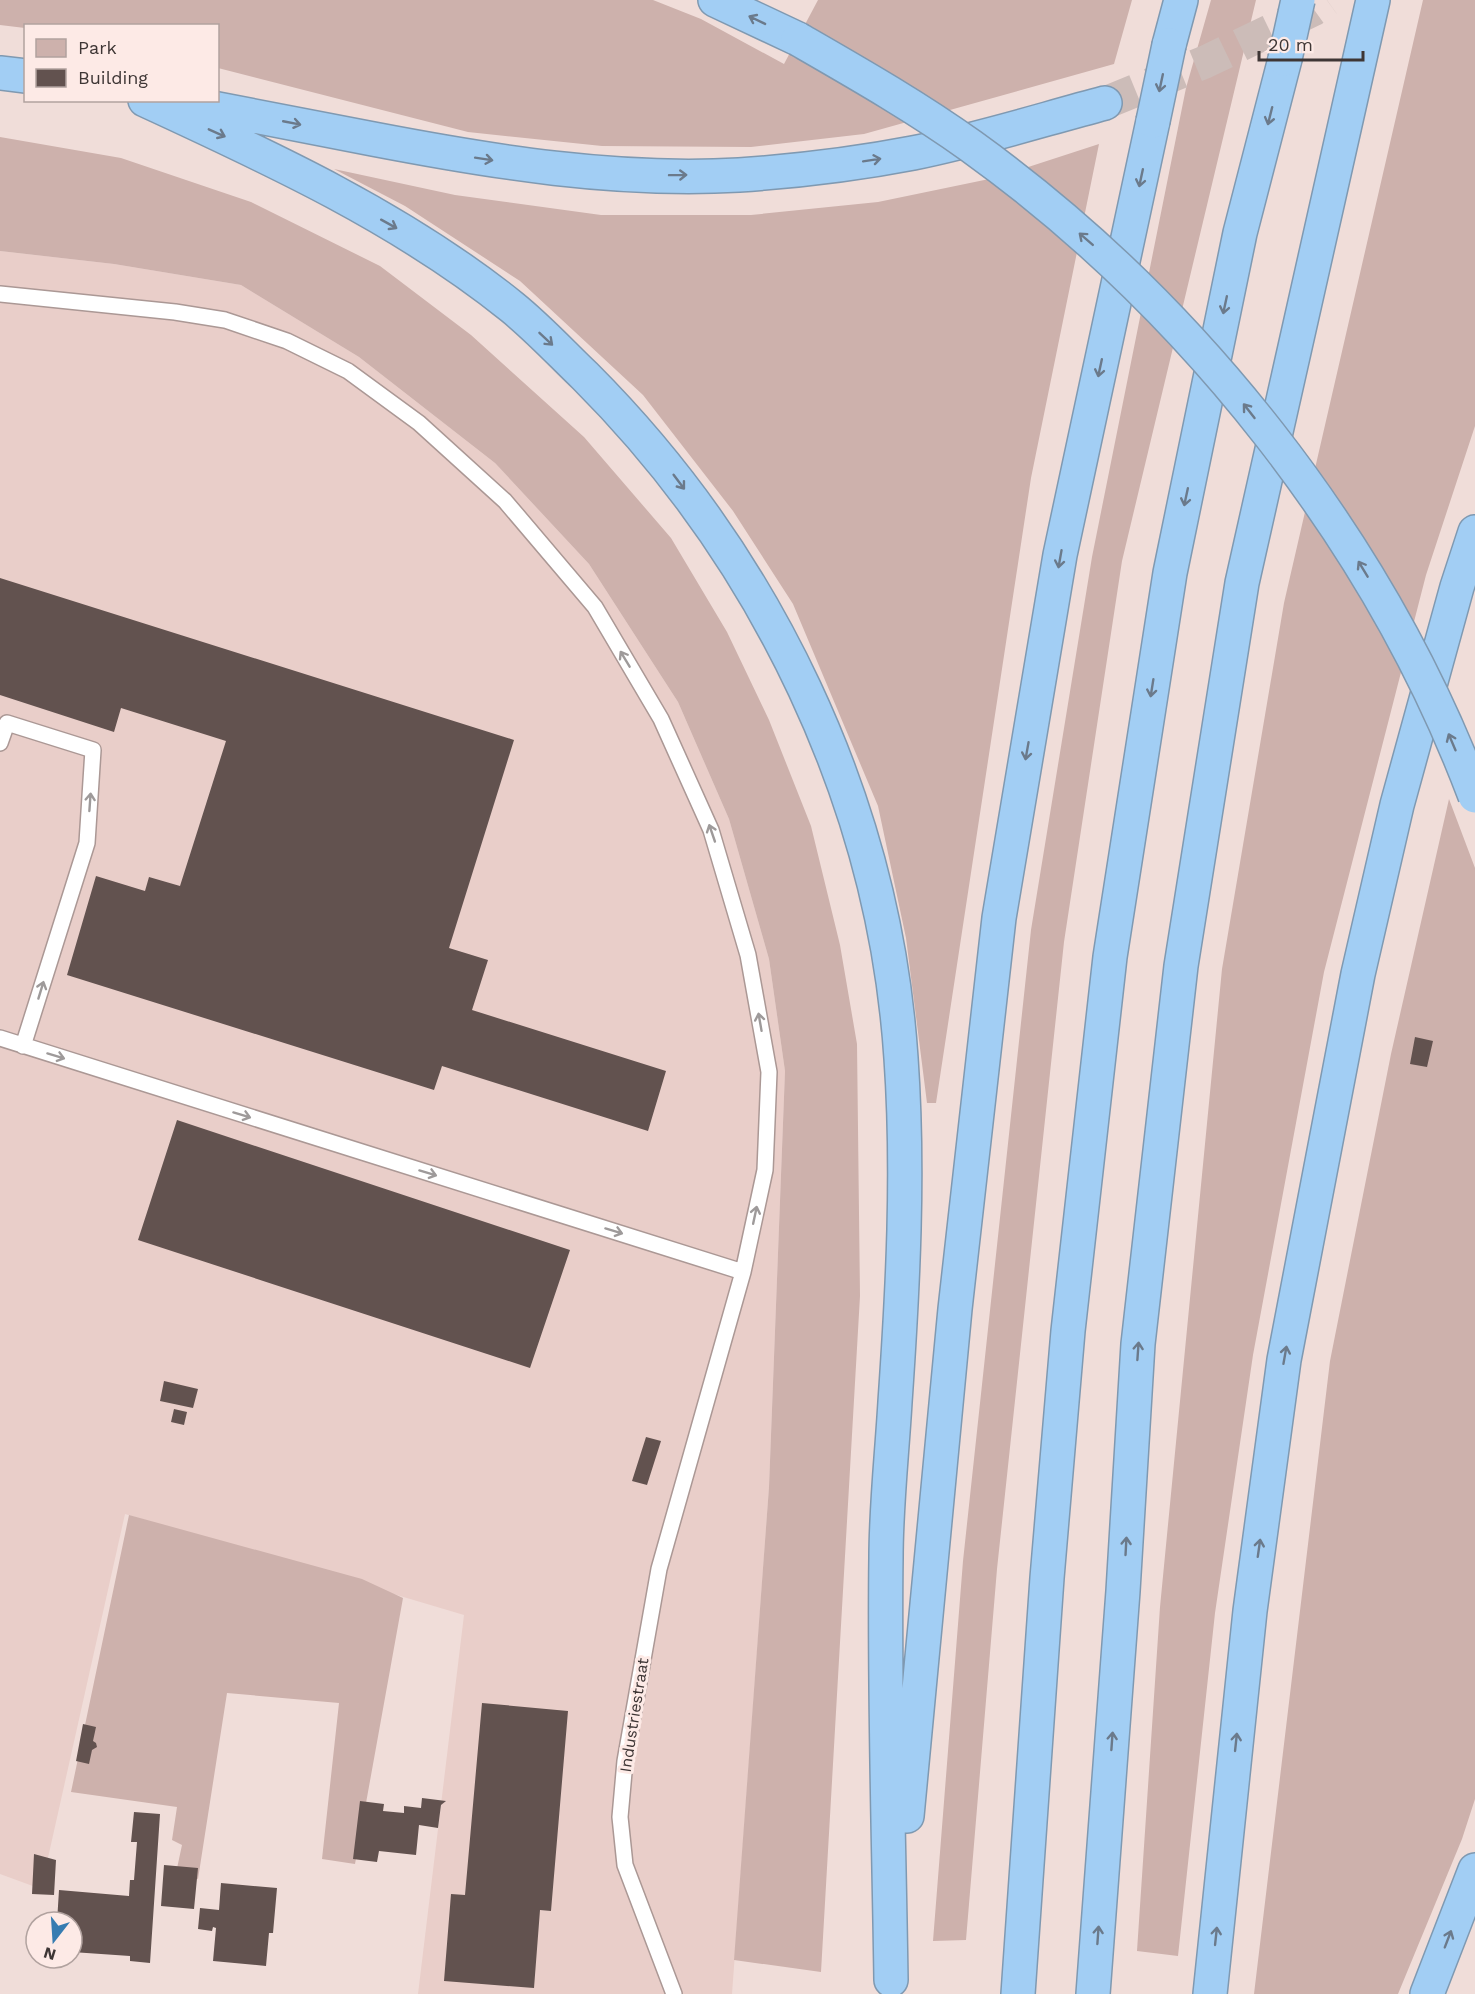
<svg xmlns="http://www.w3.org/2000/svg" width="1475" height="1994" font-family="'Work Sans',sans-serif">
<rect width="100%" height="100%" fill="#f0ddd9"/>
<path fill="#e9cec9" d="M0,251L114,264L241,285L359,357L495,463L589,564L678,702L729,819L769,959L785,1071L769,1487L732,1994H418L464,1615L125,1514L41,1889L0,1874Z"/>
<path fill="#cdb1ac" d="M0,0H653L701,19L784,64L818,0H1132L1114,64L864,134L751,147L602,146L468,132L218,68V26H26L25,28L0,25Z
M1211,0H1256L1122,561L1064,942L997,1569L966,1940L933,1941L963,1561L1031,930L1092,557L1186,88Z
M1423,0H1475V426L1426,575L1324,972L1253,1355L1215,1613L1178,1956L1137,1951L1160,1607L1222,969L1284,603Z
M0,137L121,158L251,202L380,266L471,335L584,437L671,538L727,632L769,720L811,826L840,945L857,1044L860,1296L821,1972L734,1960L769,1487L785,1071L769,959L729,819L678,702L589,564L495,463L359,357L241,285L114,264L0,251Z
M1099,144L1031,478L936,1103H927L906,938L878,806L793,604L733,511L643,395L520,281L405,206L334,169L455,195L601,215H751L878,202L994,178Z
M1449,799L1475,868V1799L1462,1839L1398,1994H1254L1330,1361L1391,1054Z
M129,1515L362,1579L403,1598L355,1864L322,1859L339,1703L227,1693L198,1879L176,1873L182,1845L172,1840L177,1807L71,1792Z"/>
<path fill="#62524f" d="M0,578L514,740L449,948L488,960L472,1010L666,1071L648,1131L442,1066L434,1090L67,975L96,876L145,891L149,877L180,886L226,741L121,708L114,732L0,695Z
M1415,1037L1433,1041L1427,1067L1410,1064Z
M177,1120L570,1250L530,1368L138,1240Z
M164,1381L198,1389L193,1408L160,1401Z
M174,1409L187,1412L184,1425L171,1422Z
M646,1437L661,1441L647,1485L632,1481Z
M482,1703L568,1711L551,1911L540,1910L534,1988L444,1981L451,1894L465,1895Z
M83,1724L96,1727L93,1741L96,1743L97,1747L92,1750L89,1764L76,1761Z
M422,1798L446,1801L441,1805L438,1828L419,1825L416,1855L379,1851L377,1862L353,1859L360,1801L384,1804L383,1811L404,1813V1806L421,1808Z
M134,1812L160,1814L150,1963L130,1961V1956L72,1952V1922H57L59,1890L129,1896L130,1880H134L137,1842H131Z
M34,1854L56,1860L54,1895L32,1894Z
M164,1865L198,1868L194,1909L161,1906Z
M221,1883L277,1888L273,1933H269L266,1966L213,1961L216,1928L213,1927L212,1931L198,1929L200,1908L219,1910Z"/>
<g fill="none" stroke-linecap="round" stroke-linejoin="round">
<path stroke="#ccbcb8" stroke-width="33" stroke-dasharray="33 16" stroke-linecap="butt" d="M1105,103L1205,62L1313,10L1327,0"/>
<g stroke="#ab9895" stroke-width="18">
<path id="lane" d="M0,294L175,312L225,320L287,341L348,371L419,423L505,501L595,607L661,719L711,830L748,955L769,1072L765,1170L743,1272L659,1569L625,1761L620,1817L625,1865L674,1994
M0,743L7,723L93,750L87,843L23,1046
M0,1038L743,1272"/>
</g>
<g stroke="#7f99b1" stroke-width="36">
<path id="highway" d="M715,0L798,39
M1169,45L1181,0
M0,73L26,76
M145,100C271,158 403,219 512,307C538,328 561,353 585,376C766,557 884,801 901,1058C909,1172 903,1287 895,1402C892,1454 886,1506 886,1558C884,1698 889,1840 891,1980
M177,101C242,114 307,126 373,139C493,162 616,182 739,175C797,171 856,164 913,153C978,140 1041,120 1105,103
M907,1816L955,1309L999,918L1060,555L1153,121
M1018,1994L1047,1578L1068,1331L1110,957L1170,573L1240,233L1285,59
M1093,1994L1123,1591L1138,1344L1181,966L1242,583L1373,0
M1210,1994L1250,1611L1284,1360L1358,974L1397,805L1457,587L1475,532
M1427,1994L1475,1870"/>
</g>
<use href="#lane" stroke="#fff" stroke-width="15"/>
<use href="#highway" stroke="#a2cef4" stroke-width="33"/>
<g stroke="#7f99b1" stroke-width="36" stroke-linecap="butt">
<path id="highway-bridge" d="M798,39C857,73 915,106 971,146C1192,305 1379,541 1475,796
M1285,59L1298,0
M1153,121L1169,45"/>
</g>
<use href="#highway-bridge" stroke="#a2cef4" stroke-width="33"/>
</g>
<defs><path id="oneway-shaft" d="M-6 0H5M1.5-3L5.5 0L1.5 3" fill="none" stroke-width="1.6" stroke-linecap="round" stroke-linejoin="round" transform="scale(1.5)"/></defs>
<g stroke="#6b7a8b">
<use href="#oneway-shaft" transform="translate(757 20) rotate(-154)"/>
<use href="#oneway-shaft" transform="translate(1161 83) rotate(102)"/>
<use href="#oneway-shaft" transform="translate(1270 116) rotate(104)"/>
<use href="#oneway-shaft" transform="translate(292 123) rotate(11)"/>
<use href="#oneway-shaft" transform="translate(217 133) rotate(24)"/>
<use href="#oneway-shaft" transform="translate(484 159) rotate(9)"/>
<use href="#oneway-shaft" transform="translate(872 160) rotate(-9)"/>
<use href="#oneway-shaft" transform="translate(678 175) rotate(-1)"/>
<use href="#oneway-shaft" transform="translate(1141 178) rotate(102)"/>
<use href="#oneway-shaft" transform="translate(389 224) rotate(29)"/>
<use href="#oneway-shaft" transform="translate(1086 239) rotate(-139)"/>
<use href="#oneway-shaft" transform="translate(1225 305) rotate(102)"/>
<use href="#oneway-shaft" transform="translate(546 339) rotate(43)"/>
<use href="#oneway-shaft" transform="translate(1100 368) rotate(102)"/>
<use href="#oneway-shaft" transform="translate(1249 411) rotate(-128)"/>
<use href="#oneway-shaft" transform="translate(679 482) rotate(53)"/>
<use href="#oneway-shaft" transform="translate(1186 497) rotate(102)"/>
<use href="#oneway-shaft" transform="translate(1060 559) rotate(100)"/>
<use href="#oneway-shaft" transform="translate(1363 569) rotate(-121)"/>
<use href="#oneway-shaft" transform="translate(1152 688) rotate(99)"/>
<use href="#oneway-shaft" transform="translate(1452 742) rotate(-113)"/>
<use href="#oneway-shaft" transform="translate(1027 751) rotate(100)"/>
<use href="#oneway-shaft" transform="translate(1138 1351) rotate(-86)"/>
<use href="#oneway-shaft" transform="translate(1285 1355) rotate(-80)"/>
<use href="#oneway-shaft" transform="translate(1126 1546) rotate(-87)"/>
<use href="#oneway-shaft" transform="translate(1259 1548) rotate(-82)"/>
<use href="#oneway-shaft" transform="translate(1112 1741) rotate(-86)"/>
<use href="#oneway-shaft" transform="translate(1236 1742) rotate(-84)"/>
<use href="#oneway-shaft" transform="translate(1098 1935) rotate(-86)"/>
<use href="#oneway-shaft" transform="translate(1216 1936) rotate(-84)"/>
<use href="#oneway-shaft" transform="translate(1448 1939) rotate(-69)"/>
</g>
<g stroke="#9e9a9a">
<use href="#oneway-shaft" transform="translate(625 659) rotate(-121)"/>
<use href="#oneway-shaft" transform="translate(90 802) rotate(-86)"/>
<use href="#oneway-shaft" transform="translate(712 833) rotate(-109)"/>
<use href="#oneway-shaft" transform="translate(41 990) rotate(-73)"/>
<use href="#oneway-shaft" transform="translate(760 1022) rotate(-100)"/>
<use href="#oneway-shaft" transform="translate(56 1056) rotate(17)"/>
<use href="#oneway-shaft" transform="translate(242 1115) rotate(17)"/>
<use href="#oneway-shaft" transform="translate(428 1173) rotate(17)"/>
<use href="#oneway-shaft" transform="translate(755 1215) rotate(-78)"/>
<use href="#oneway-shaft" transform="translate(614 1231) rotate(17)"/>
</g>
<g text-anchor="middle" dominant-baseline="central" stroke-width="6" stroke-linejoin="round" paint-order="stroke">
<g font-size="16" fill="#3e3635" stroke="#fdeae6">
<text transform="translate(634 1715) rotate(-81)">Industriestraat</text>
</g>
</g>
<rect x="24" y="24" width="195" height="78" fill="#fdeae6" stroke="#b1a29f" stroke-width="1.5"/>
<rect x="36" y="39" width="30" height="18" fill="#cdb1ac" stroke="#b1a29f" stroke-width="1.5"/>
<text x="78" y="54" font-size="18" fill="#3e3635">Park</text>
<rect x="36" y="69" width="30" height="18" fill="#62524f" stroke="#b1a29f" stroke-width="1.5"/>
<text x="78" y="84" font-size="18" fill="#3e3635">Building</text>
<g transform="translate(54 1940) rotate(197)"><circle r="28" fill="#fdeae6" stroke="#b1a29f" stroke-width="1.5"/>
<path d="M0-4.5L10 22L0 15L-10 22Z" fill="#367cb1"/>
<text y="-9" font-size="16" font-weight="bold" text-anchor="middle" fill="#3e3635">N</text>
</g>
<path d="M1259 51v9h104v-9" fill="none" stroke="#3e3635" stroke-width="3"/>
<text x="1268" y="51" font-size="18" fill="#3e3635" stroke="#fdeae6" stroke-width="4.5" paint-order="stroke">20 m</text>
</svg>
